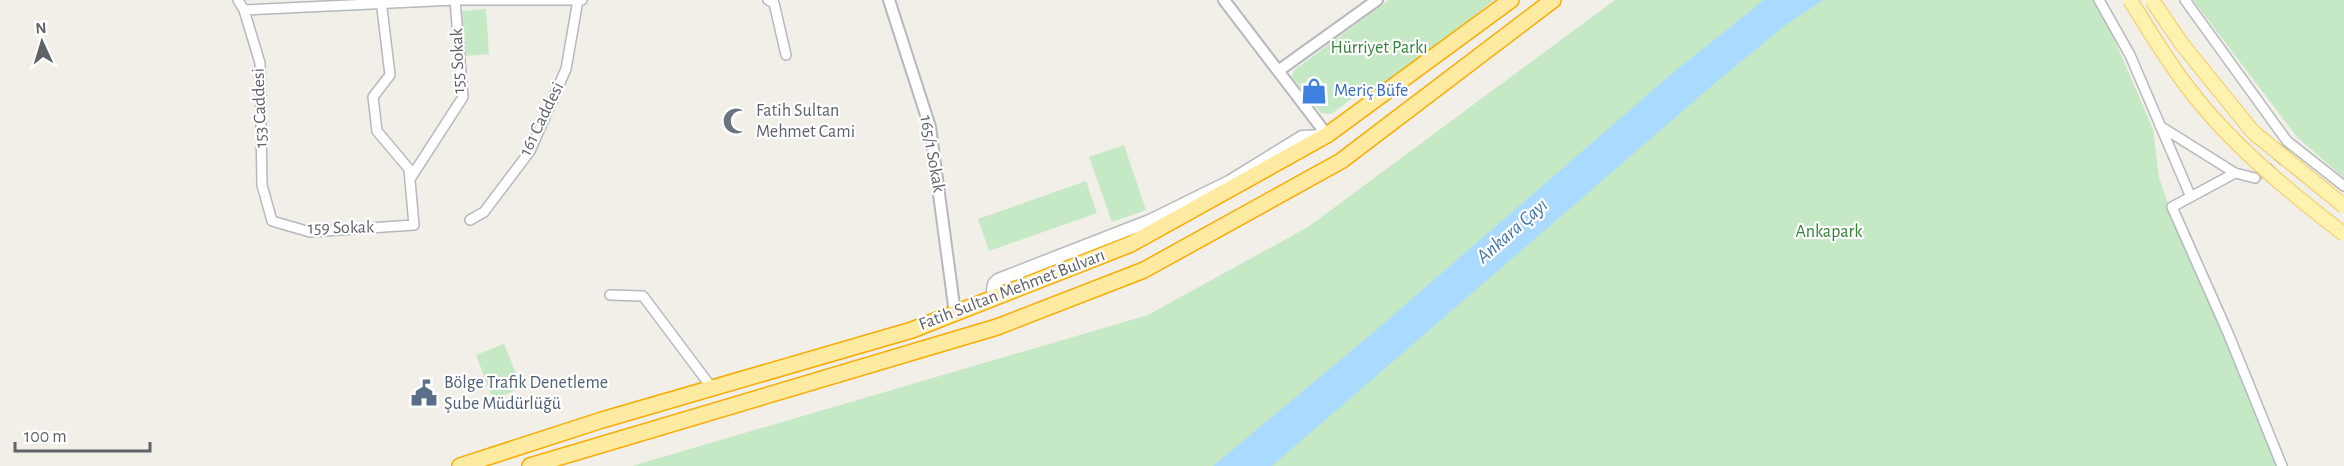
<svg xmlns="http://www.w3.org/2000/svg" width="2344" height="466" font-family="'Alegreya Sans',sans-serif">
<rect width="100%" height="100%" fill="#f1efe8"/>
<path fill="#c5e8c5" d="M1389,0H1494L1397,77L1354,97L1331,114L1321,113L1292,77L1293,71Z
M1615,0H2093L2112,34L2153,129L2159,178L2177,229L2284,466H632L1148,315L1308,227Z
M2193,0H2344V178L2297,137Z
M486,9L489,54L465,56L462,11Z
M1124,145L1146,210L1112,222L1089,157Z
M1086,181L1097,213L989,251L978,219Z
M504,344L522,388L493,399L476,355Z"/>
<path fill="#aadaff" d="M1764,0H1823L1787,24L1722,77L1272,466H1213L1369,336L1669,76Z"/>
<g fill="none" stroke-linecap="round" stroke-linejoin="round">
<path stroke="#ccccc8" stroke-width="9" stroke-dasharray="9 4.5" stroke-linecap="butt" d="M2255,178C2271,171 2284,159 2287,141"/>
<g stroke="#b5b8bc" stroke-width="12">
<path id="minor" d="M238,0L244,10L260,63L262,185L272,221L310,232L414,225L409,169L377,131L373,97L390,75L381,0
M768,0L774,3L786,55
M2099,0L2130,55L2190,195
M2185,0L2287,141L2344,186
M244,10L455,0H582
M2160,126L2235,173L2255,178
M2235,173L2172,207L2228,333L2282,466
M410,179L463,97L455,0
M470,220L484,212L530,151L566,69L578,0
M610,295L643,296L712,388"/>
</g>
<g stroke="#b5b8bc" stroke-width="14">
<path id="tertiary" d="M889,0L930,127L955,313
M1224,0L1327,135
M1278,71L1377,0"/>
</g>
<g stroke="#b6babf" stroke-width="15">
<path id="secondary" d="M992,298L994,284L998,280L1152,220L1229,182L1302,137L1323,136"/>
</g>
<g stroke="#f9ab00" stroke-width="18">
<path id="trunk" d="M460,466L602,420L912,330L1131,244L1327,135L1511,0
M530,466L997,327L1144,270L1341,161L1553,0"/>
</g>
<use href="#minor" stroke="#fff" stroke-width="9"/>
<use href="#tertiary" stroke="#fff" stroke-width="10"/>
<use href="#secondary" stroke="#fff" stroke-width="12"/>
<use href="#trunk" stroke="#feeaa1" stroke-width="15"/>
<g stroke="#f2c960" stroke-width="16" stroke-linecap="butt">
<path id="primary-bridge" d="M2130,0C2149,30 2167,61 2189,89C2231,144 2289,192 2344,234
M2152,0L2181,43L2253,132L2344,206"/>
</g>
<use href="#primary-bridge" stroke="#fff2af" stroke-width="14"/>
</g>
<defs>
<g id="shop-bare" transform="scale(2.07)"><path d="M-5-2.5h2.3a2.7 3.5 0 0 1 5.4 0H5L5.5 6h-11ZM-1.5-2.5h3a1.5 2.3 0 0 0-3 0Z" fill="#3f7fe0" stroke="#fff" stroke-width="2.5" paint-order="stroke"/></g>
<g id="mosque-bare" transform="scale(2.07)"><path d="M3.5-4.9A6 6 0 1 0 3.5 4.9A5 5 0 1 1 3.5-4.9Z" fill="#6b7280" stroke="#fff" stroke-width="2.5" paint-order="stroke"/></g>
<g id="civic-bare" transform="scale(2.07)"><path d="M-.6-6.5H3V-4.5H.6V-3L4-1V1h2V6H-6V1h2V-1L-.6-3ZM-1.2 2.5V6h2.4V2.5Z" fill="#5c6f8a" stroke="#fff" stroke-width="2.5" paint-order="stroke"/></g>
</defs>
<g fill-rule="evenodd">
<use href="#shop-bare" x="1314" y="91"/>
<use href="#mosque-bare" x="736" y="121"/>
<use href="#civic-bare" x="424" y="393"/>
</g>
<g text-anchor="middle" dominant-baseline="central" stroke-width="4.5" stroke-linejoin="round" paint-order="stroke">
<g font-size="18" fill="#348238" stroke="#fff">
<text x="1379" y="48">Hürriyet Parkı</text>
<text x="1829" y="232">Ankapark</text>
</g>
<g font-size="18" fill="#5f6368" stroke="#fff">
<text transform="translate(458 61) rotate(-92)">155 Sokak</text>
<text transform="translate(260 108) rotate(-92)">153 Caddesi</text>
<text transform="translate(542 119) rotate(-64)">161 Caddesi</text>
<text transform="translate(932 154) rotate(80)">165/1 Sokak</text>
<text transform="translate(341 228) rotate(-1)">159 Sokak</text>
<text transform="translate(1012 290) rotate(-21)">Fatih Sultan Mehmet Bulvarı</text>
</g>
<g font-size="18" fill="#366cbe" stroke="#fff" text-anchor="start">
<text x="1334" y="91">Meriç Büfe</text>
</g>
<g font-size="18" fill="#5b616d" stroke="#fff" text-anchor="start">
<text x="756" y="111">Fatih Sultan<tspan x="756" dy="21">Mehmet Cami</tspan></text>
</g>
<g font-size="18" fill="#4e5e75" stroke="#fff" text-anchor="start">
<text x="444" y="383">Bölge Trafik Denetleme<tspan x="444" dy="21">Şube Müdürlüğü</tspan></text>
</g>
<g font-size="20" font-style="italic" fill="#4174aa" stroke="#fff">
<text transform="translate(1512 231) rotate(-41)">Ankara Çayı</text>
</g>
</g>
<g transform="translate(42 42) rotate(356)" stroke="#ffffff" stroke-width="4.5" paint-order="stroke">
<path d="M0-4.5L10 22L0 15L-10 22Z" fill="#5f6368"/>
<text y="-9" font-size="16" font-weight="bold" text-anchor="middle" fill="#5f6368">N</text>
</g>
<path d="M15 442v9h135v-9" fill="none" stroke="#5f6368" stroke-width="3"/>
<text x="24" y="442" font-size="18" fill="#5f6368" stroke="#ffffff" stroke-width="4.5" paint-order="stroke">100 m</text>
</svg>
